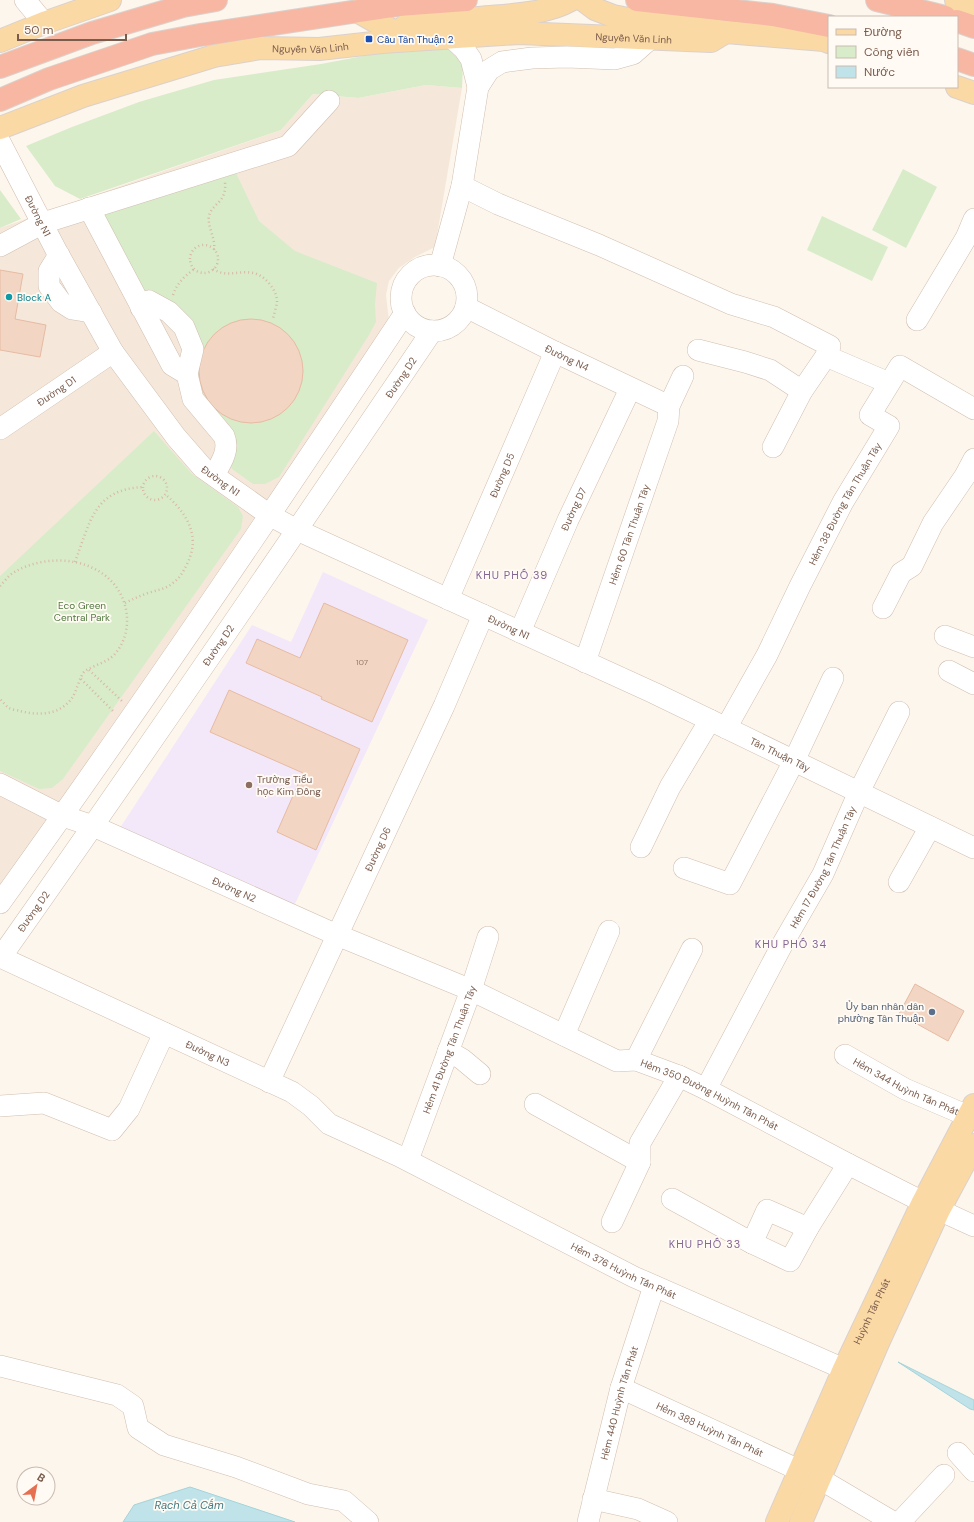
<svg xmlns="http://www.w3.org/2000/svg" width="974" height="1522" font-family="'DM Sans',sans-serif">
<rect width="100%" height="100%" fill="#fdf6ec"/>
<path fill="#f5e8da" d="M426,85L462,88L435,247L415,257L399,268L389,281L386,295L389,321L384,331L0,891V228L281,130L313,94L358,98Z"/>
<path fill="#f3e8fa" d="M323,572L428,620L294,906L118,831L252,625L291,642Z"/>
<path fill="#d8ecc9" d="M464,43L462,88L426,85L358,98L313,94L281,130L80,199L55,186L26,146L72,127L139,102L214,80L321,64L400,49Z
M234,169L259,221L295,251L377,283L375,304L376,322L369,335L279,477L265,484H253L232,469L230,460L237,444L227,426L201,392L198,371L196,332L144,292L103,223L105,215L110,207Z
M903,169L937,187L906,248L872,230Z
M0,190L21,219L0,228Z
M822,216L888,247L872,281L807,250Z
M154,431L192,474L238,507L243,516L241,529L63,779L52,788L39,789L0,771V576Z"/>
<path fill="#bfe3e8" stroke="#a5d3da" d="M898,1362L974,1400V1410L970,1409Z
M190,1487L295,1522H123L134,1505Z"/>
<path fill="#f3d5c3" stroke="#e6bba3" d="M0,270L23,274L15,319L46,325L40,357L0,350Z
M199 371a52 52 0 1 1 104 0a52 52 0 1 1-104 0Z
M324,603L408,640L372,722L321,699L322,697L246,663L257,639L300,658Z
M229,690L360,749L316,850L277,832L303,773L210,732Z
M915,984L964,1011L948,1041L899,1014Z"/>
<g fill="none" stroke-linecap="round" stroke-linejoin="round">
<g stroke="#d1beb0" stroke-width="22">
<g id="minor">
<path d="M25,0L44,23"/>
<path d="M451,37L464,49L471,59L478,87"/>
<path id="s1" d="M0,142L56,250L113,352L176,437L203,468L271,516L297,530L654,693L974,848"/>
<path d="M462,186L498,204L599,245L731,304L774,317L830,346L826,356L802,391L773,447"/>
<path d="M89,208L172,365L187,374L193,399L224,436C230,450 221,463 214,475"/>
<path d="M0,246L43,223L288,146L329,101"/>
<path d="M59,255L49,271V286L61,302L72,309L91,312"/>
<circle cx="434" cy="298" r="33"/>
<path d="M440,266L462,186L478,87L489,70L502,62L532,58L567,57L615,59L633,54L659,31"/>
<path id="s2" d="M466,307L555,352L669,406"/>
<path d="M141,308L149,301L169,312L184,327L193,349L187,374"/>
<path d="M917,320L966,238L974,219"/>
<path d="M698,350L745,362L770,370L802,391"/>
<path d="M826,356L889,383"/>
<path id="s3" d="M0,429L113,352"/>
<path id="s4" d="M448,599L555,352"/>
<path d="M883,608L901,573L912,566L933,523L965,476L974,459"/>
<path id="s5" d="M520,632L568,520L630,389"/>
<path d="M945,636L974,647"/>
<path id="s6" d="M585,662L668,421L669,406L683,376"/>
<path d="M949,671L974,684"/>
<path id="s7" d="M726,728L767,655L800,586L843,502L889,426L870,415L900,366L974,409"/>
<path id="s8" d="M0,784L63,816L93,826L337,935L471,990L617,1061L636,1060L679,1076L706,1089L848,1164L923,1202"/>
<path d="M641,847L670,787L710,720"/>
<path d="M684,868L730,884L794,761L833,678"/>
<path d="M899,882L930,827"/>
<path d="M0,903C139,710 273,512 405,313"/>
<path id="s9" d="M0,957L292,1092L311,1106L329,1124L399,1156L634,1277L844,1369"/>
<path id="s10" d="M1,957C147,750 290,541 432,331"/>
<path d="M564,1035L609,931"/>
<path d="M448,1051L462,1059L480,1074"/>
<path id="s11" d="M845,1055L905,1089L968,1116"/>
<path d="M636,1060L692,949"/>
<path id="s12" d="M269,1082L444,706L483,615"/>
<path id="s13" d="M706,1089L782,945L823,874L859,792L899,712"/>
<path d="M535,1104L640,1162"/>
<path d="M0,1106L44,1103L112,1130L129,1109L164,1033"/>
<path id="s14" d="M408,1160L471,990L488,937"/>
<path d="M672,1199L752,1243L767,1210L808,1228"/>
<path d="M939,1210L974,1226"/>
<path d="M612,1222L640,1162V1143L679,1076"/>
<path d="M752,1243L790,1261L808,1228L848,1164"/>
<path d="M0,1366L117,1395L133,1406L138,1428L164,1445L236,1467L308,1494L344,1501L368,1522"/>
<path id="s15" d="M621,1388L799,1470"/>
<path d="M958,1453L974,1471"/>
<path d="M820,1479L893,1522"/>
<path d="M593,1499L638,1509L667,1522"/>
<path id="s16" d="M588,1522L621,1388L654,1286"/>
<path d="M900,1522L944,1475"/>
</g>
</g>
<g stroke="#dad1cd" stroke-width="24">
<g id="major">
<path d="M583,0L595,9L613,16L633,20L726,32L824,40L829,42"/>
<path d="M956,0L974,5"/>
<path d="M357,11L387,28L412,38"/>
<path d="M405,26C430,24 454,21 479,18C509,15 544,15 571,0"/>
<path d="M0,41L44,23L110,0"/>
<path d="M957,87L974,93"/>
<path id="s17" d="M0,128L83,96L214,56L261,48L319,49L382,42L519,33L711,41L726,32"/>
<path id="s18" d="M777,1522L844,1369L923,1202L974,1105"/>
<path d="M801,1522L878,1343L939,1210L974,1145"/>
</g>
</g>
<g stroke="#dad1cd" stroke-width="24">
<path id="highway" d="M637,0L773,15L829,26
M877,0L945,17
M957,21L974,27
M957,59L974,65
M0,67L92,33L183,6L216,0
M0,100L49,79L152,44L200,35L398,5L466,0"/>
</g>
<path stroke="#d9b8a5" stroke-width="2.5" stroke-dasharray="1 3" stroke-linecap="butt" d="M190 259a14 14 0 1 1 28 0a14 14 0 1 1-28 0Z
M214,250C216,238 207,227 209,216C212,203 227,203 225,182
M213,269C227,278 239,270 253,273C265,275 278,291 277,303C276,308 274,314 273,319
M173,295C177,283 184,277 194,269
M143 488a12 12 0 1 1 24 0a12 12 0 1 1-24 0Z
M75,562C90,523 93,489 144,487
M0,586C4,582 8,576 13,573C30,562 55,558 74,562C86,564 100,570 109,579C130,598 134,633 114,655C106,663 94,665 85,671C80,675 77,691 72,698C60,715 39,716 20,711C17,710 12,710 9,708C6,706 3,702 0,699
M125,603C133,599 140,596 148,593C157,590 166,589 173,583C179,579 183,572 186,566C202,537 187,513 165,494
M89,670L122,701
M81,679L114,712"/>
<use href="#minor" stroke="#fff" stroke-width="21"/>
<use href="#major" stroke="#fbd9a5" stroke-width="22"/>
<use href="#highway" stroke="#f7b7a3" stroke-width="22"/>
</g>
<rect fill="#1a4fb4" stroke="#fffaf3" stroke-width="1.5" x="365" y="35" width="8" height="8" rx="2"/>
<circle fill="#0f9aa8" stroke="#fffaf3" stroke-width="1.5" cx="9" cy="297" r="4"/>
<circle fill="#8d6e63" stroke="#fffaf3" stroke-width="1.5" cx="249" cy="785" r="4"/>
<circle fill="#5c6f8a" stroke="#fffaf3" stroke-width="1.5" cx="932" cy="1012" r="4"/>
<g text-anchor="middle" dominant-baseline="central" stroke-width="3.5" stroke-linejoin="round" paint-order="stroke">
<g font-size="8" fill="#987a6a">
<text x="362" y="662">107</text>
</g>
<g font-size="10" fill="#7a5c4d" stroke="#fffaf3">
<text stroke="none"><textPath href="#s17" startOffset="647">Nguyễn Văn Linh</textPath></text>
<text stroke="none"><textPath href="#s17" startOffset="323">Nguyễn Văn Linh</textPath></text>
<text stroke="none"><textPath href="#s1" startOffset="83">Đường N1</textPath></text>
<text stroke="none"><textPath href="#s2" startOffset="113">Đường N4</textPath></text>
<text stroke="none"><textPath href="#s10" startOffset="704">Đường D2</textPath></text>
<text stroke="none"><textPath href="#s3" startOffset="68">Đường D1</textPath></text>
<text stroke="none"><textPath href="#s4" startOffset="135">Đường D5</textPath></text>
<text stroke="none"><textPath href="#s1" startOffset="407">Đường N1</textPath></text>
<text stroke="none"><textPath href="#s7" startOffset="254">Hẻm 38 Đường Tân Thuận Tây</textPath></text>
<text stroke="none"><textPath href="#s5" startOffset="134">Đường D7</textPath></text>
<text stroke="none"><textPath href="#s6" startOffset="135">Hẻm 60 Tân Thuận Tây</textPath></text>
<text stroke="none"><textPath href="#s1" startOffset="731">Đường N1</textPath></text>
<text stroke="none"><textPath href="#s10" startOffset="380">Đường D2</textPath></text>
<text stroke="none"><textPath href="#s1" startOffset="1031">Tân Thuận Tây</textPath></text>
<text stroke="none"><textPath href="#s12" startOffset="257">Đường D6</textPath></text>
<text stroke="none"><textPath href="#s13" startOffset="251">Hẻm 17 Đường Tân Thuận Tây</textPath></text>
<text stroke="none"><textPath href="#s8" startOffset="257">Đường N2</textPath></text>
<text stroke="none"><textPath href="#s10" startOffset="56">Đường D2</textPath></text>
<text stroke="none"><textPath href="#s14" startOffset="118">Hẻm 41 Đường Tân Thuận Tây</textPath></text>
<text stroke="none"><textPath href="#s9" startOffset="229">Đường N3</textPath></text>
<text stroke="none"><textPath href="#s11" startOffset="69">Hẻm 344 Huỳnh Tấn Phát</textPath></text>
<text stroke="none"><textPath href="#s8" startOffset="777">Hẻm 350 Đường Huỳnh Tấn Phát</textPath></text>
<text stroke="none"><textPath href="#s9" startOffset="700">Hẻm 376 Huỳnh Tấn Phát</textPath></text>
<text stroke="none"><textPath href="#s18" startOffset="231">Huỳnh Tấn Phát</textPath></text>
<text stroke="none"><textPath href="#s16" startOffset="123">Hẻm 440 Huỳnh Tấn Phát</textPath></text>
<text stroke="none"><textPath href="#s15" startOffset="98">Hẻm 388 Huỳnh Tấn Phát</textPath></text>
</g>
<g font-size="10" fill="#164399" stroke="#fffaf3" text-anchor="start">
<text x="377" y="39">Cầu Tân Thuận 2</text>
</g>
<g font-size="10" fill="#0d838f" stroke="#fffaf3" text-anchor="start">
<text x="17" y="297">Block A</text>
</g>
<g font-size="10" fill="#537a41" stroke="#fffaf3">
<text x="82" y="605">Eco Green<tspan x="82" dy="12">Central Park</tspan></text>
</g>
<g font-size="10" fill="#785e54" stroke="#fffaf3" text-anchor="start">
<text x="257" y="779">Trường Tiểu<tspan x="257" dy="12">học Kim Đồng</tspan></text>
</g>
<g font-size="10" fill="#4e5e75" stroke="#fffaf3" text-anchor="end">
<text x="924" y="1006">Ủy ban nhân dân<tspan x="924" dy="12">phường Tân Thuận</tspan></text>
</g>
<g font-size="11" letter-spacing="1" fill="#846695" stroke="#fffaf3">
<text x="512" y="575">KHU PHỐ 39</text>
<text x="791" y="944">KHU PHỐ 34</text>
<text x="705" y="1244">KHU PHỐ 33</text>
</g>
<g font-size="11" font-style="italic" fill="#437c86" stroke="#fffaf3">
<text x="189" y="1505">Rạch Cả Cấm</text>
</g>
</g>
<rect x="828" y="16" width="130" height="72" fill="#fffaf3" stroke="#cabbb1"/>
<rect x="836" y="29" width="20" height="6" fill="#fbd9a5" stroke="#cabbb1"/>
<text x="864" y="36" font-size="12" fill="#7a5c4d">Đường</text>
<rect x="836" y="46" width="20" height="12" fill="#d8ecc9" stroke="#cabbb1"/>
<text x="864" y="56" font-size="12" fill="#7a5c4d">Công viên</text>
<rect x="836" y="66" width="20" height="12" fill="#bfe3e8" stroke="#cabbb1"/>
<text x="864" y="76" font-size="12" fill="#7a5c4d">Nước</text>
<g transform="translate(36 1486) rotate(32)"><circle r="19" fill="#fffaf3" stroke="#cabbb1"/>
<path d="M0-3L7 15L0 10L-7 15Z" fill="#e76f51"/>
<text y="-6" font-size="11" font-weight="bold" text-anchor="middle" fill="#7a5c4d">B</text>
</g>
<path d="M18 34v6h108v-6" fill="none" stroke="#7a5c4d" stroke-width="2"/>
<text x="24" y="34" font-size="12" fill="#7a5c4d" stroke="#fffaf3" stroke-width="3" paint-order="stroke">50 m</text>
</svg>
